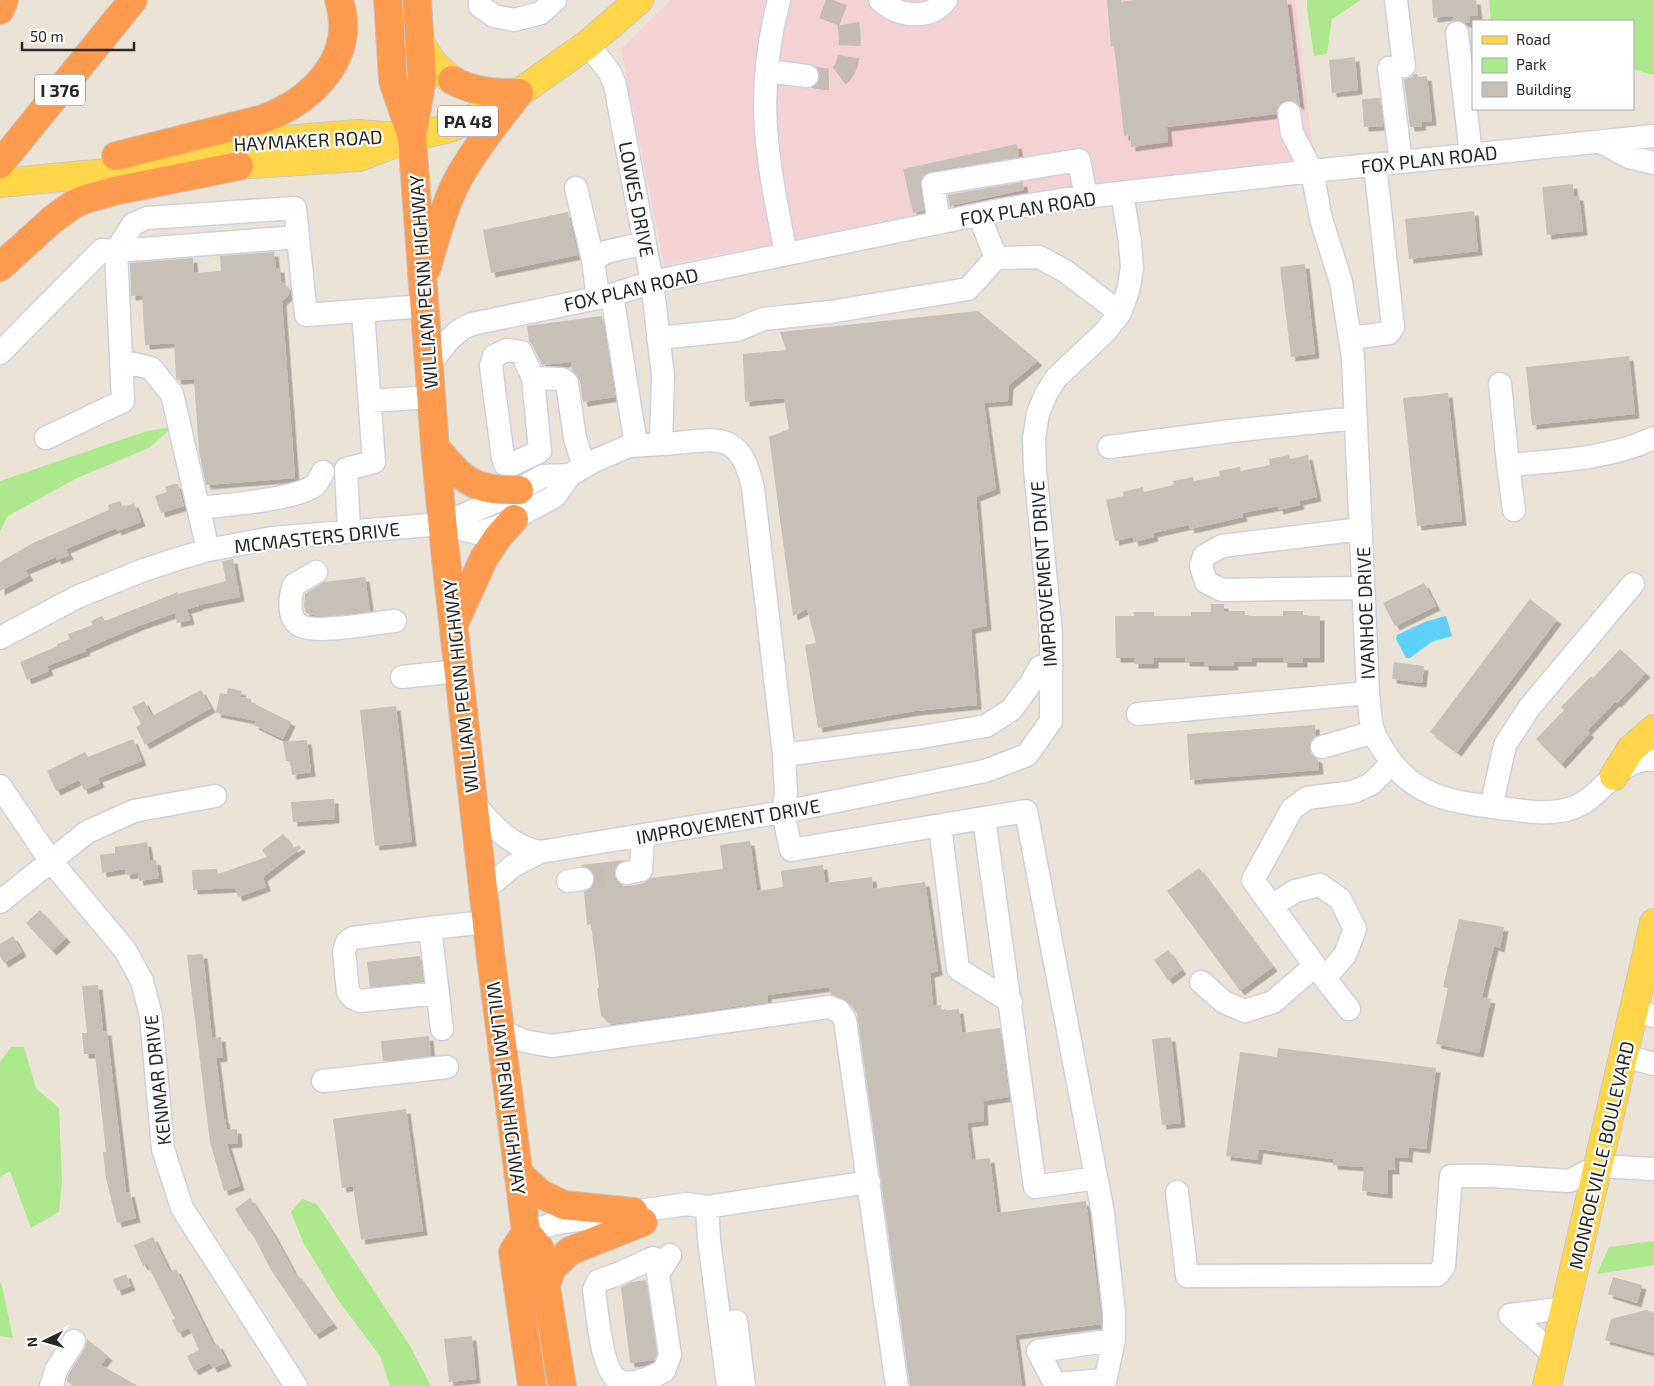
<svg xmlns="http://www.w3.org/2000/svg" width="1654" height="1386" font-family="'Exo 2',sans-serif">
<defs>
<filter id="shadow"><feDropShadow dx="4.5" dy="4.5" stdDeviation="0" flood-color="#0004"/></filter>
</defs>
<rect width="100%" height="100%" fill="#ece3d7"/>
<path fill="#f4d2d4" d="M671,0H1295L1314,160L1019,193L796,240L664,265L621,49Z"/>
<path fill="#ace98c" d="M1307,0H1361L1332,19L1327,54L1314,56L1307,9Z
M1489,0H1654V75L1633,69V21H1491Z
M174,426L149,448L77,478L8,516L0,531V481L144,432Z
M11,1047H24L36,1088L59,1108L62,1180L59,1212L31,1228L10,1171L0,1177V1062Z
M302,1199L317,1204L410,1346L431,1386H390L380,1356L338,1300L303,1242L291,1212Z
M1654,1241V1265L1597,1274L1609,1247Z
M0,1282L2,1286L13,1338L0,1336Z"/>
<path fill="#5dd1fb" d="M1446,616L1452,636L1431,642L1410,658H1406L1396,639L1397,635L1427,621Z"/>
<path fill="#c7c0b7" filter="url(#shadow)" d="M1107,0H1121V2L1135,0H1287L1300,106L1294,101L1287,100L1281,102L1277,108L1276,114L1167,127L1168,142L1131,147L1130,135L1124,136L1116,62L1114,46L1111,47Z
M1432,0H1476L1478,15L1470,16V23H1465L1462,21H1453L1452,16L1433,18Z
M1355,57L1358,90L1332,93L1329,60Z
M1414,74H1417L1418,77L1427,76L1432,121L1421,122L1422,126L1410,127L1404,79L1412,77Z
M1380,98L1383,126L1364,127L1362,99Z
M1017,144L1019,157L931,171L925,174L921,179L920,186L924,211L913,213L903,169Z
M1023,182L1024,190L950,206L948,195Z
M1573,184L1574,196H1579L1583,231L1547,235L1542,187Z
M1474,211L1478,251L1409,259L1405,219Z
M568,212L578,255L491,273L483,230Z
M274,252L276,268H280L281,281L288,287L290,291L288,296L282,301L295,478L206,485L199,451L194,379L177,380L176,378L174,343L145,345L142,295L131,296L130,263L193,258L194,273L221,271L220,256Z
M1305,264L1315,354L1291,357L1280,267Z
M978,311L1038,361L1009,385L1008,401L984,403L996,489L976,497L987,626L971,629L977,705L915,711L818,728L805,645L816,643L807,609L793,616L769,437L789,429L784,398L745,402L743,354L786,350L780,332Z
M602,316L615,397L583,402L580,381L572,370L571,362L542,365L533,346L529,341L527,326Z
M1629,356L1635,414L1532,425L1526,367Z
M1448,393L1462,521L1417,526L1403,398Z
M1289,455L1290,459L1308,455L1317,497L1299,501L1300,505L1279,510L1278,506L1242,513L1243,517L1190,529L1189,525L1153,533L1154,537L1134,542L1133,537L1115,541L1106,500L1124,496L1123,492L1143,487L1144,492L1174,485L1173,481L1193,477L1194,481L1220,476L1219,471L1240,467L1241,471L1270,465L1269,459Z
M173,484H178L184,506L161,513L155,496L167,492L165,487Z
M120,501L123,507L134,503L141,522L117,531L116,528L66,549L69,555L57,560L56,557L25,570L29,576L0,591V562L33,543L109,510L108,505Z
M233,559L240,597L198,605L199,606L187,609L190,620L177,623L175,613L138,626L85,649L86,651L47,666L49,671L27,680L20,662L58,646L57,644L70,639L68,634L93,625L91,621L102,616L105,621L178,592V594L226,581L222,561Z
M365,577L370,611L330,616H318L306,613L304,606L305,594L324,582Z
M1424,583L1436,606L1395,626L1383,603Z
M1530,599L1557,620L1457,752L1430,732Z
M1211,604H1224V611H1245V616H1283V611H1303V616H1320V658H1303V663H1283V658H1252V662H1233L1234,666H1204V662H1185V658H1154V664H1134V658H1116L1115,616H1134L1133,612H1154V616H1191V612H1211Z
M1620,649L1646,673L1617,703L1615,702L1587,731L1590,733L1561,764L1536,739L1564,710L1561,707L1591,676L1593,678Z
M1394,662L1424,666L1422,683L1392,679Z
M228,688L242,691L240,697L251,699V702L291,722L283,739L254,725L256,721L216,713L220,693L227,694Z
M201,690L211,708L145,745L136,727L141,724L132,707L144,701L152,716Z
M396,706L412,842L375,846L360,710Z
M1315,725L1316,736L1309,743V750L1313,756L1318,759L1319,770L1190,780L1187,734Z
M133,739L142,761L98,778L100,783L84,790L79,780L56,791L47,771L85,752L88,757Z
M307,740L311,772L292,775L290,761H286L283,742Z
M334,799L335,819L293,822L291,802Z
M283,834L293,848L299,845L301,848L263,877L266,887L238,897L235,888L193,890L192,870L217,869L218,874L267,857L262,850Z
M750,841L757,891L783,887L781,871L823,865L825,883L872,877L873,889L925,882L938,971L930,973L933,1006L941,1005L942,1011L959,1009L962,1033L1000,1028L1009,1097L983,1101L984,1121L967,1123L972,1160L990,1158L997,1213L1086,1201L1101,1315V1324L1015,1335L1022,1386H910L857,1014L850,1003L844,999L831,994L829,987L767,995L768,1002L612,1024L601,1016L597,988H599L591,924L587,925L584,892L590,889L594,883L595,878L592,871L580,865L625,860L618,864L614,869V875L618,882L623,886H630L644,883L651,878L723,869L720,845Z
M147,842L150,861L156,860L159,878L139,881L138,873L126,875L125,869L102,873L100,855L115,853V847Z
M1199,868L1273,967L1240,991L1167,891Z
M40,910L66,938L52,951L26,923Z
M1459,919L1504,927L1500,948L1494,946L1482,997L1491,999L1479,1053L1436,1044L1448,988L1443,987Z
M13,936L22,952L4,963L0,956V944Z
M1168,950L1182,970L1168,980L1154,960Z
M203,954L212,1038L221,1037L223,1057L216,1058L224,1119H225L227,1130L237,1129L238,1143L227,1144L240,1186L224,1191L210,1142L187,955Z
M420,956L423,981L370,987L367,962Z
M98,985L103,1031H107L126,1193L130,1192L136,1218L117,1223L106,1178L103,1152H106L95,1054H84L82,1033H87L82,986Z
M429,1036L431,1056L383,1061L381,1041Z
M1171,1037L1181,1123L1162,1125L1152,1039Z
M1278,1048L1436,1068L1426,1149L1409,1147L1408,1158L1395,1157V1170H1388V1194L1362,1191L1364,1167L1333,1165V1159L1259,1149L1257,1160L1226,1156L1240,1052L1277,1057Z
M406,1109L423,1231L361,1240L353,1186L342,1188L333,1119Z
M250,1198L274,1235L295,1274L296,1273L333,1324L315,1335L271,1270L251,1231L249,1232L235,1209Z
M153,1237L170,1272L176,1269L214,1346L218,1344L227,1362L213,1368L210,1363L194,1371L187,1356L199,1350L189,1328L178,1333L172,1320L175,1319L147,1264L143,1266L134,1245Z
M126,1274L131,1286L117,1291L113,1279Z
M1613,1277L1642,1285L1637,1303L1608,1294Z
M646,1280L657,1354L654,1360L630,1363L621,1287L632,1282Z
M1646,1310L1654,1313V1353L1605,1340L1611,1319Z
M472,1336L476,1379L449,1382L444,1339Z
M87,1339L108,1356L101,1365L138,1386H73L67,1381L68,1375L85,1348Z"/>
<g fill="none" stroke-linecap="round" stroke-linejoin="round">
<path stroke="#c5bdb4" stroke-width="22" stroke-dasharray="22 11" stroke-linecap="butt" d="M807,76C815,77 824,80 831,79C854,77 851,33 847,17L823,8
M582,879L627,873"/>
<g stroke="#ccd0e3" stroke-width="25">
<path id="minor" d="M480,0V6L494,16L514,20L541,13L555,0
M779,0C768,42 763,86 766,129C769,171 778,213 786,254
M880,0C898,17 929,21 946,0
M1396,0L1404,66L1389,68L1401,162
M1457,33L1471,155
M767,71L807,76
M1289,113L1292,133L1312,171L1321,219L1341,282L1353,358L1368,693C1370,705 1369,719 1373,730C1376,740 1382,748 1388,757C1415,798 1455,802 1500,808C1524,811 1549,816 1572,808C1603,798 1618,756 1654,760
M1601,142L1629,157L1654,163
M576,188L593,260L598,298
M939,223L933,184L1079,160L1086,197
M996,258L1039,257L1065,271L1120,313
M593,260L606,252L645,243
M612,295L636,445
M658,338L737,330L763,319L830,312L968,289L996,258L979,215
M1350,338L1389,333L1393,327L1375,165
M507,350L521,352L533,378L540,451L513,464H505L503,458L491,366L494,356Z
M0,353L102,250L116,251L298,237
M121,361L151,368L172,394L208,550
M428,367C441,350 451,332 472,324L612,295L652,282L1000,210L1067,199L1312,171L1654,136
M533,378L562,379L567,383L575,438L584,467
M1500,384L1508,465C1556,461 1610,459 1654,438
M370,401L431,397
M46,438L123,401L116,251L133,224L147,218L295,208L306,315L424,306
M661,444C712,442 739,424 753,488L784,755L786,793L783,812L791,850L1026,811L1103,1213L1114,1312V1340L1104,1386
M1109,447L1231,431L1356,418
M1508,465L1514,510
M199,508C224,505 297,500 315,485C318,482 321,476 323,472
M442,524L477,533L500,526L555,496L570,475L592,462L629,446L661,444L663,376L652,282L615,85L610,73L588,44
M1361,529L1222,546L1204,556L1201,566L1206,582L1222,590L1363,588
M349,531L346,469L374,462L363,312
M316,572L294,585C290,596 287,617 299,625C315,635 374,623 395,621
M0,638L77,597L141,571L174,560L208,550L272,538L442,524L504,498L543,476L570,475
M402,677L458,671
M1138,714L1368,693
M1322,747L1374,732
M784,755L921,737L986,726L1011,710L1031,683L1040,667L1051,664
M0,786L50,860L125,950L142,981L151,1016L163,1149L182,1208L296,1386
M473,803C494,826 509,846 540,852
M1491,807L1505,745L1529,708L1633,584
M984,818L1035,1187L1096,1178
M940,826L958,969L1011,1002
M627,873L641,870L643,836
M568,881L582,879
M483,891L513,866L540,852L783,812L985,771L1027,755L1051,721V633L1035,469L1034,438L1038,413L1046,394L1056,378L1105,332L1120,313L1128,291L1132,268L1130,242L1122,193
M0,902L87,832L134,811L215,796
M1272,906L1295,891L1320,885L1340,899L1355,929L1345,955L1325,978
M430,928L353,938L347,942L344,952L348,992L353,998L360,1001L438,993
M1201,982L1224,1002L1245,1011L1273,1002L1315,966
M1635,1005L1647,1014L1654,1016
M1349,1009L1315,966L1253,880L1292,809L1307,798L1353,792L1371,784L1392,763
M442,1029L430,928L487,922
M499,1030L524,1041L552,1046L829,1007L839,1011L845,1020L897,1386
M1624,1056L1654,1064
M323,1081L447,1067
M1177,1192L1187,1276L1437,1275L1444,1266L1451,1176H1491L1569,1181L1599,1166L1654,1169
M707,1207L709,1240L728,1386
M526,1232L557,1223L687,1204L707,1207L869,1182
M653,1258L618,1274L598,1281L594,1290C597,1309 601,1374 620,1381C632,1386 653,1377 664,1371L670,1355L658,1274L670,1255
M736,1321L744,1386
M1554,1355L1510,1315L1565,1308
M1105,1380L1055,1384L1038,1351L1114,1340
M51,1386L53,1382L56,1370L74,1341"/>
</g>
<g stroke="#c7c7c7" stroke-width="30">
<path id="major" d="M419,42L434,65L452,80
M181,148L358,134L400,137
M0,183L83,175L359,157L412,137L450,128L491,110L519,93L588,44L639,0
M1614,776L1631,749L1654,729
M1547,1386L1654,923"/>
</g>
<g stroke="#c7c7c7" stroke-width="30">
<path id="highway" d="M388,0L393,81L411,134
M417,0L422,79L412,137L435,447L445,550L490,951L526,1232L540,1249L562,1386
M0,10L4,0
M452,80C473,92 495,93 519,93
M116,156L263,119C313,100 357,57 339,0
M0,164L133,0
M0,267L53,219L74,204L86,199L114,191L239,166
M427,267C435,240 442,213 454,187C471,153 496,123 519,93
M435,447C464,481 472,491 519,490
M454,624L484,558L498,537L514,519
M518,1173L541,1194L564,1205L634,1212
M526,1232L513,1252L532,1386
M546,1284L553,1267L570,1251L643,1222"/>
</g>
<use href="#minor" stroke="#fff" stroke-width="22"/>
<use href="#major" stroke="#ffd549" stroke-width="28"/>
<use href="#highway" stroke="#ff9b4f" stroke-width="28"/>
</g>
<g text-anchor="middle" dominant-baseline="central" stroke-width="4.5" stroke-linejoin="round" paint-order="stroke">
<g fill="#fff" stroke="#686868" stroke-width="1">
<rect x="35" y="74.5" width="50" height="31" rx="4"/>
<rect x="438" y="105.5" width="60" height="31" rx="4"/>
</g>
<g font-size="18" font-weight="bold" fill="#272727">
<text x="60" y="90">I 376</text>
<text x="468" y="121">PA 48</text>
</g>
<g font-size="19" fill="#272727" stroke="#fff">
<text transform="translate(308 140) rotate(-3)">HAYMAKER ROAD</text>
<text transform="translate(1429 159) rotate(-6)">FOX PLAN ROAD</text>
<text transform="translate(637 199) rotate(79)">LOWES DRIVE</text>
<text transform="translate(1028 208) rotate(-9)">FOX PLAN ROAD</text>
<text transform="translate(423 282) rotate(-94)">WILLIAM PENN HIGHWAY</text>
<text transform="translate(631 289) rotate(-13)">FOX PLAN ROAD</text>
<text transform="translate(317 537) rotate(-6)">MCMASTERS DRIVE</text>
<text transform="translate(1043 574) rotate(-94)">IMPROVEMENT DRIVE</text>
<text transform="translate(1365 613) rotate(-92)">IVANHOE DRIVE</text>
<text transform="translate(460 686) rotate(-96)">WILLIAM PENN HIGHWAY</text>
<text transform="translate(728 821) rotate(-10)">IMPROVEMENT DRIVE</text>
<text transform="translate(157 1080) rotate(-96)">KENMAR DRIVE</text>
<text transform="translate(507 1088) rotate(83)">WILLIAM PENN HIGHWAY</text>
<text transform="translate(1601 1155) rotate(-77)">MONROEVILLE BOULEVARD</text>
</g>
</g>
<rect x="1472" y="20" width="162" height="90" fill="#ffffff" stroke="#a9a9a9"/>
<rect x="1482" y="36" width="25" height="8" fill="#ffd549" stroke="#a9a9a9"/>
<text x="1516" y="45" font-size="15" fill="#272727">Road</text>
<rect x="1482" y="58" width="25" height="15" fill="#ace98c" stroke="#a9a9a9"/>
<text x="1516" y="70" font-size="15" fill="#272727">Park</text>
<rect x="1482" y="82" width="25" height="15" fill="#c7c0b7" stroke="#a9a9a9"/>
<text x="1516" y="95" font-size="15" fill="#272727">Building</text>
<g transform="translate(45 1341) rotate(265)" stroke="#ffffff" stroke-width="4" paint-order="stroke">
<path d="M0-4L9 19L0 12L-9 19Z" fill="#272727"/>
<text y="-8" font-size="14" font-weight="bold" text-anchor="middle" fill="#272727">N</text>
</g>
<path d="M22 42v8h112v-8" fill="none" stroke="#272727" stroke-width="2.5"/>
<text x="30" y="42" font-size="15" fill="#272727" stroke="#ffffff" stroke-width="4" paint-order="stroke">50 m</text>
</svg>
